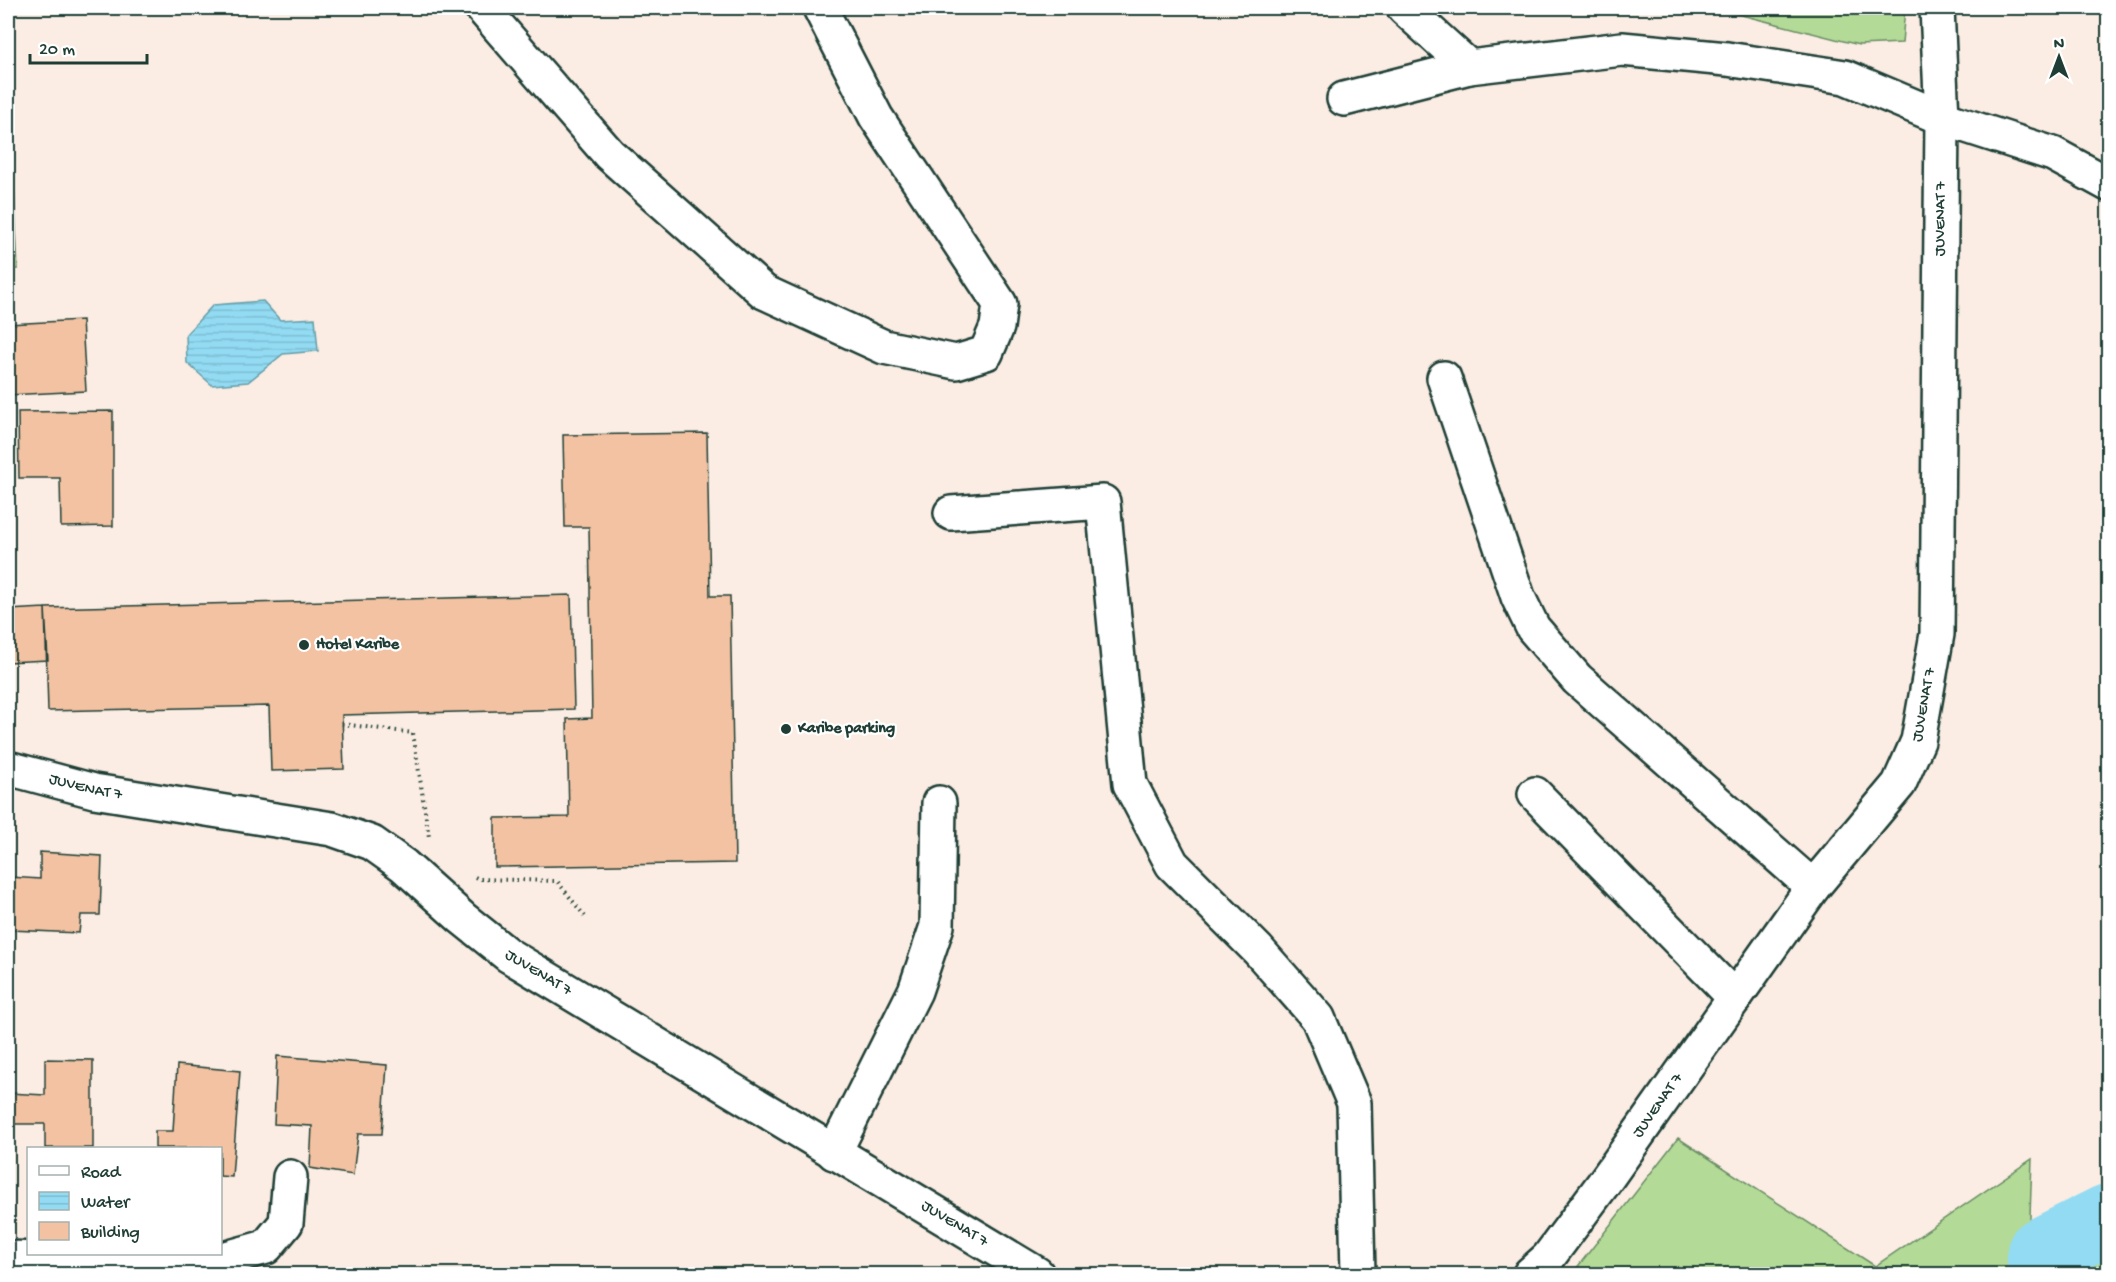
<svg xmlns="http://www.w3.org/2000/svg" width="2116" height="1282" font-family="'Gochi Hand',sans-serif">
<defs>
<pattern id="park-tufts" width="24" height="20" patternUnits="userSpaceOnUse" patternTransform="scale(1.5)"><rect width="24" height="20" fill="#b3da96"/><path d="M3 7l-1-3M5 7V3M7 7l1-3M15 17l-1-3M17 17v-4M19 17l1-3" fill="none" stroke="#9abc82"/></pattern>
<pattern id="water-rules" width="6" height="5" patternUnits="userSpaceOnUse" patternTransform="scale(1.5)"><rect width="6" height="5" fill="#92dbf3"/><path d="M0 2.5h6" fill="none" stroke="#7dbdd1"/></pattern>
</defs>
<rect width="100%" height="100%" fill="#fbede3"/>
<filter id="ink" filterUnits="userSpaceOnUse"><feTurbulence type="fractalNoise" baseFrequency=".0167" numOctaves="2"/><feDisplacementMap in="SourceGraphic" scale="12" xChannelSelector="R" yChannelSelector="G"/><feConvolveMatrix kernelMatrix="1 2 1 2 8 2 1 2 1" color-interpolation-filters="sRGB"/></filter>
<g filter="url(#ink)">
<path fill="#b3da96" stroke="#698c65" stroke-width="1.5" d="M1714,8H1905L1902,43L1859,45Z
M8,80H9L18,269H8Z
M1678,1138L1875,1266L2032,1159L2028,1274H1572Z"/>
<path fill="url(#park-tufts)" stroke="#698c65" stroke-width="1.5" d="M2108,1244V1274H2066V1266Z"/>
<path fill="url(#water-rules)" stroke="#649ca7" stroke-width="1.5" d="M263,301L280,320L315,318L318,351L283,354L248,382L212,385L187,363L186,334L213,305Z"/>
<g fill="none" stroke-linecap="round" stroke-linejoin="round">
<path stroke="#92dbf3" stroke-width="70" d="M2042,1274V1252L2108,1219"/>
</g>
<path fill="#f2c2a2" stroke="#1f3d34" stroke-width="1.5" d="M82,320L86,391L8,395V324Z
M113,411V526L61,527L60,478H19L18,412Z
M707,433L710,596H730L735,863L495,867V818L569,817L567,719L592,718L589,527H565L563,435Z
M571,595L574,709L342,715L344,769L271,771L269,706L48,711L45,608Z
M45,608L48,660L8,662V610Z
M40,852L102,856L100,915H81L79,933L10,930V877L40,879Z
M277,1056L387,1065L382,1134H358L353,1175L310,1168L312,1126L274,1124Z
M45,1059L93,1060V1148H45V1124H8V1093L45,1095Z
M177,1065L240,1071L232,1177L220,1176V1148H155V1131H173Z"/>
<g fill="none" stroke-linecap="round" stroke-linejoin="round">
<g stroke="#1f3d34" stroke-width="38">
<g id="minor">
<path d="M482,8L609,154L764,292L884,347L956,362L986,353L997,327L1000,304L876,117L820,8"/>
<path d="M1404,8L1469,67L1622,49L1727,59L1845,77L1942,118L2053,154L2108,184"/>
<path d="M1344,99L1469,67"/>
<path d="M1444,378L1518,597L1533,628L1577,679L1813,887"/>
<path d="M951,513L1103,502L1130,784L1172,864L1258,950L1318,1018L1354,1103L1358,1274"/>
<path id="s1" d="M8,768L94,791L332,829L372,843L403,865L462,918L508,955L1037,1274"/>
<path d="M1535,794L1735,998"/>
<path d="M834,1153L915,991L937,926L939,803"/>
<path d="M8,1258L205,1264L266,1247L286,1223L290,1177"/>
<path id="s2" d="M1530,1274L1548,1258L1603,1184L1813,887L1899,784L1918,741L1937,634L1942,118L1937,8"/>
</g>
</g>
<path stroke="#1f3d34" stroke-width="4" stroke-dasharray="1.5 4.5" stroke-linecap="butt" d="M342,724L413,733L429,837
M475,877L479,879L557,881L587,919"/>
<use href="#minor" stroke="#fff" stroke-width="33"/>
</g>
</g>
<g fill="#1f3d34" stroke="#fff" stroke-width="2">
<circle cx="304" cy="645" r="6"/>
<circle cx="786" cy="729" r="6"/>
</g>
<g text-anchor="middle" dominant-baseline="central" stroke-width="4.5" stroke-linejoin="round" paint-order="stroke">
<g font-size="16" fill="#1f3d34" stroke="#fff">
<text stroke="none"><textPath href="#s2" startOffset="1185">JUVENAT 7</textPath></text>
<text stroke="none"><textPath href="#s2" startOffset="698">JUVENAT 7</textPath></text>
<text stroke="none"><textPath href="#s1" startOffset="80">JUVENAT 7</textPath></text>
<text stroke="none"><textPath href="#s1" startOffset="584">JUVENAT 7</textPath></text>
<text stroke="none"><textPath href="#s2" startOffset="212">JUVENAT 7</textPath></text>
<text stroke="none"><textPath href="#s1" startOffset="1070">JUVENAT 7</textPath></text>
</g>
<g font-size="16" font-weight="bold" fill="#1f3d34" stroke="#fff" text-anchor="start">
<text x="316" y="645">Hotel Karibe</text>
<text x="798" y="729">Karibe parking</text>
</g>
</g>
<rect width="2116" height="1282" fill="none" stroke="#fff" stroke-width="30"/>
<rect x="15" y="15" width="2086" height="1252" fill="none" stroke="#1f3d34" stroke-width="2" filter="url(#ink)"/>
<rect x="27" y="1147" width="195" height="108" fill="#ffffff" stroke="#a5b1ae" stroke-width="1.5"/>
<rect x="39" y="1166" width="30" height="9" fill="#ffffff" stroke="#a5b1ae" stroke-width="1.5"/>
<text x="81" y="1177" font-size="18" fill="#1f3d34">Road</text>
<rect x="39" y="1192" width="30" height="18" fill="url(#water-rules)" stroke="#a5b1ae" stroke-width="1.5"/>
<text x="81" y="1207" font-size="18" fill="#1f3d34">Water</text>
<rect x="39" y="1222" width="30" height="18" fill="#f2c2a2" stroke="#a5b1ae" stroke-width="1.5"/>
<text x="81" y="1237" font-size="18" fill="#1f3d34">Building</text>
<g transform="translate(2059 57)" stroke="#ffffff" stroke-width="4.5" paint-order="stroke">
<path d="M0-4.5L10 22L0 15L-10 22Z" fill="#1f3d34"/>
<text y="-9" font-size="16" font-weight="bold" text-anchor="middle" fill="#1f3d34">N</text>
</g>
<path d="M30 54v9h117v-9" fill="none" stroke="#1f3d34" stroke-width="3"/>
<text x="39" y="54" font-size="18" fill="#1f3d34" stroke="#ffffff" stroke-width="4.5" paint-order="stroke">20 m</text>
</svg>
